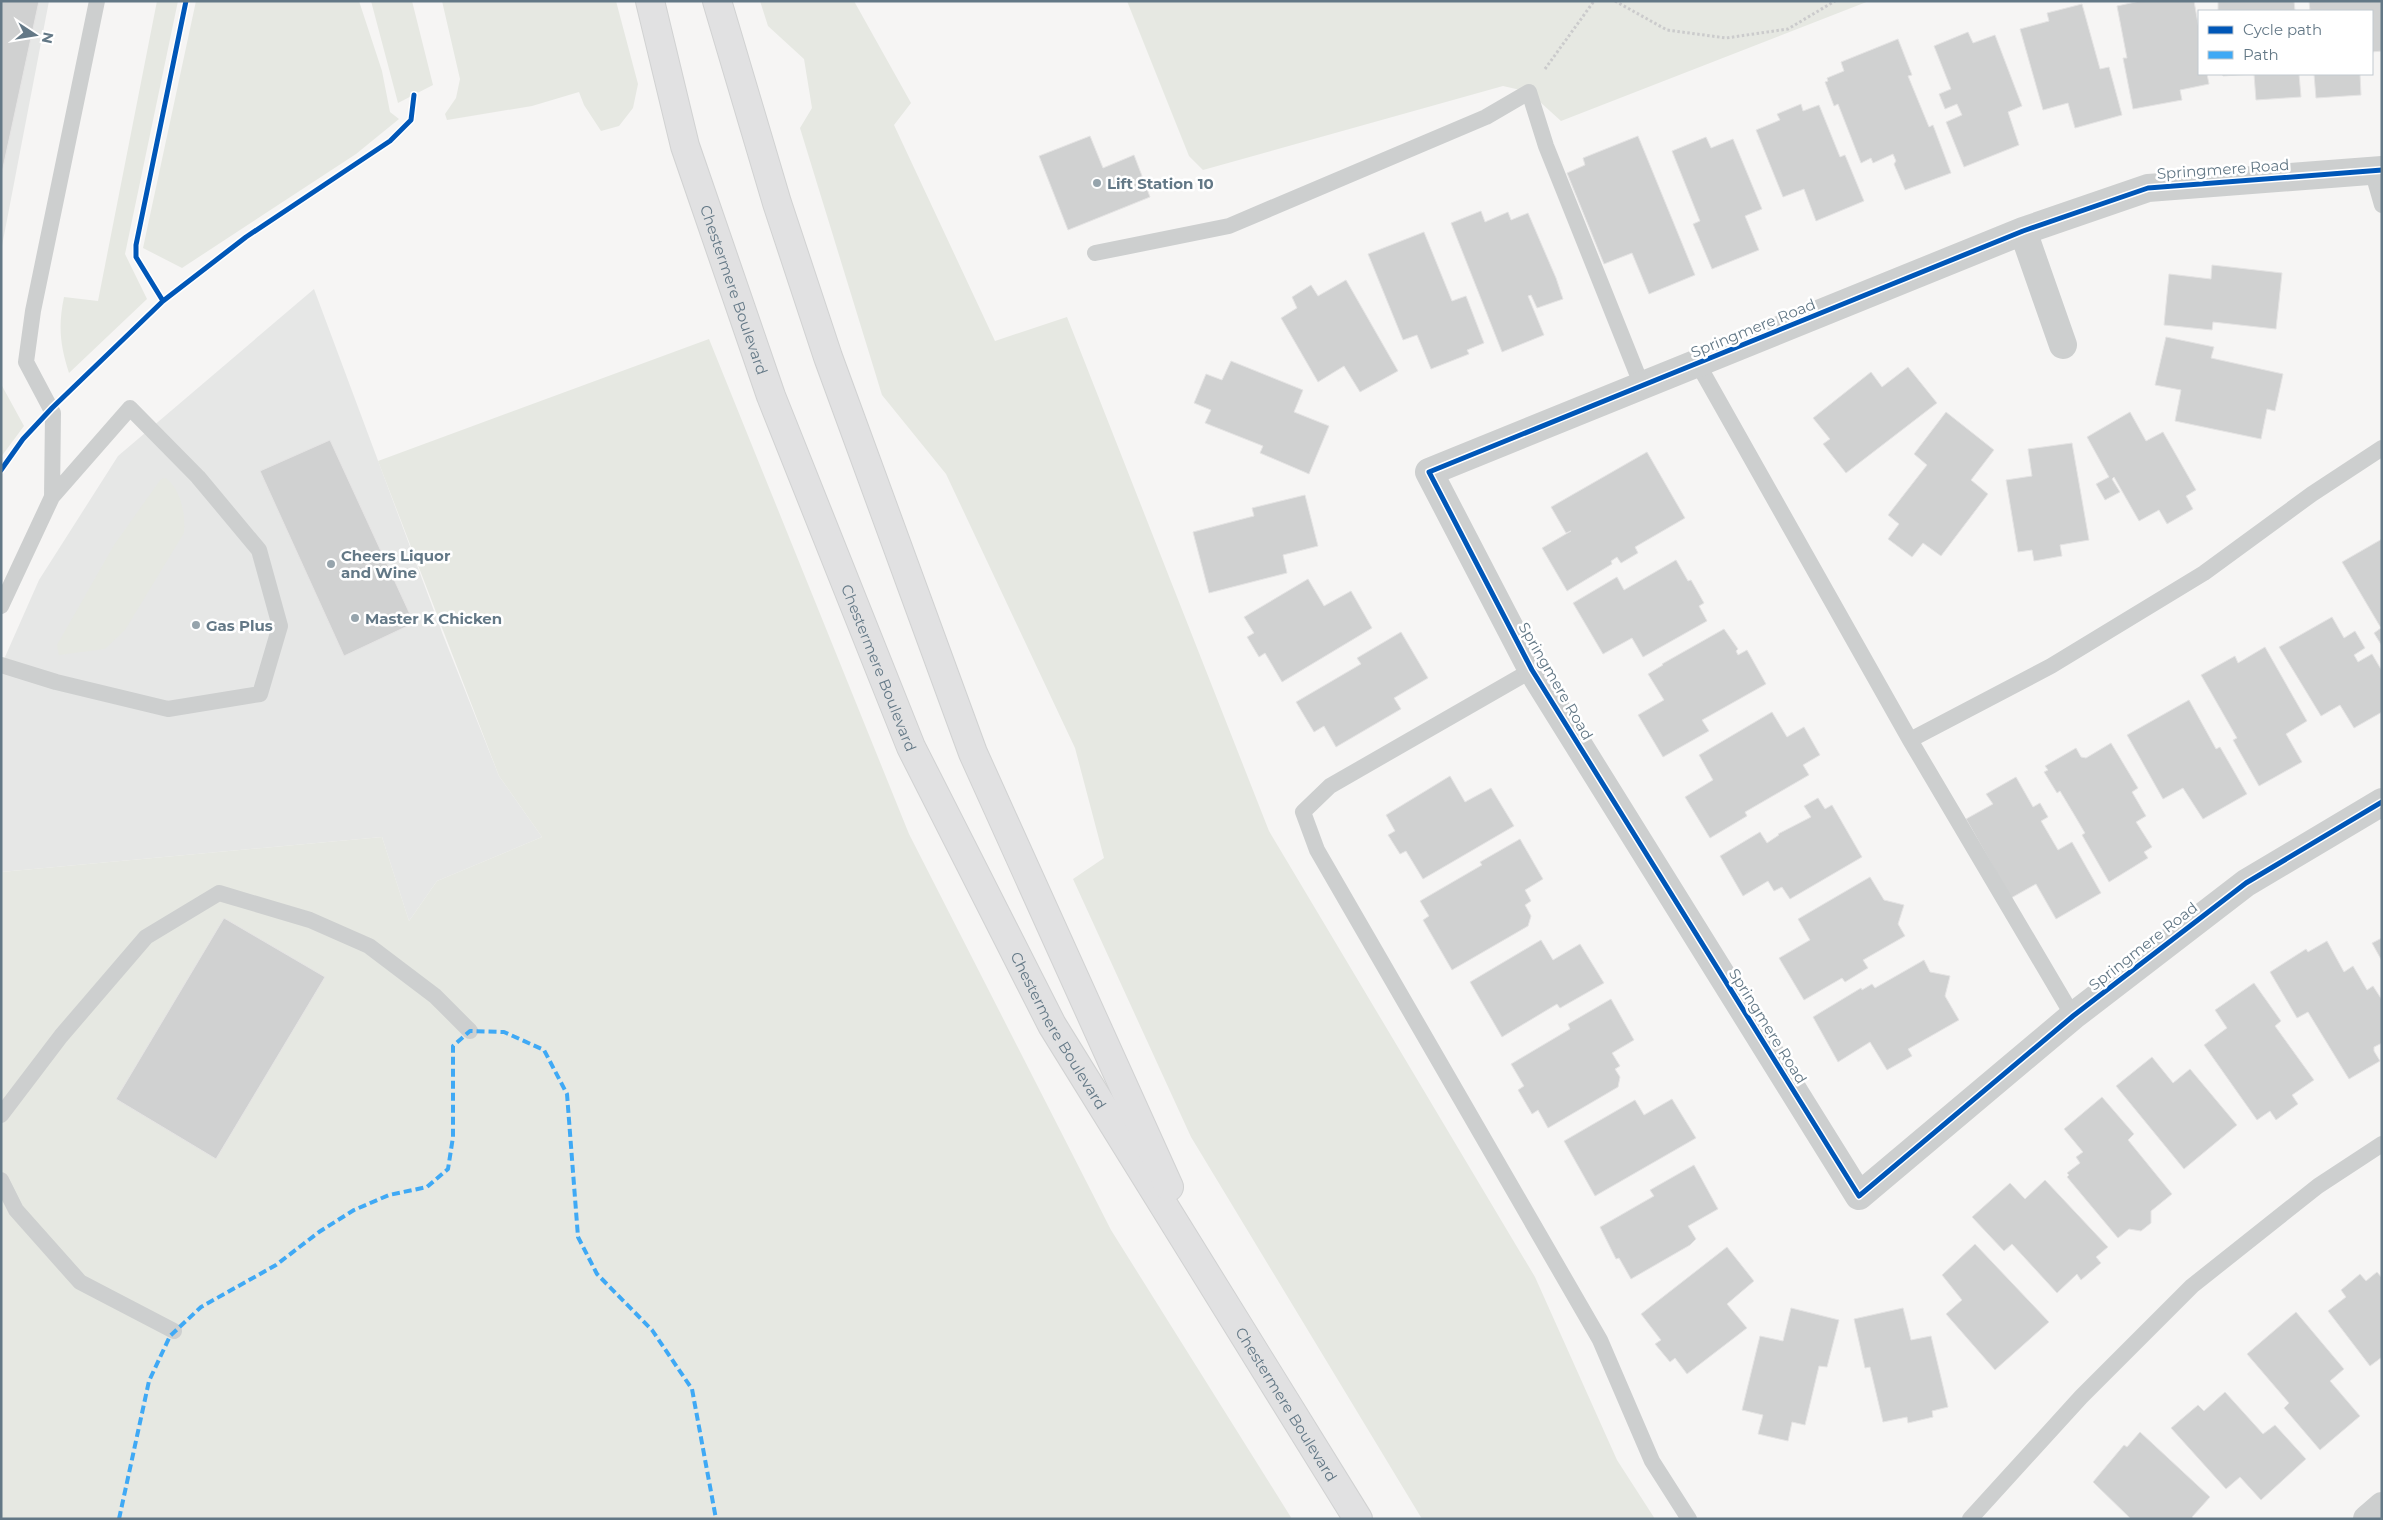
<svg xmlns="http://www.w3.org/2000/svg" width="2383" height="1520" font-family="Montserrat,sans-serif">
<rect width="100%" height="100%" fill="#f6f5f4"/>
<path fill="#e6e7e6" d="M1,1H49L1,251Z
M314,289L443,635L499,776L542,837L437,881L409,921L382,837L1,872V666L39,580L118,456Z"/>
<path fill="#e6e8e2" d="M157,1H178L125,254L147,299L69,373C60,345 58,326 64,297L98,301Z
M196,1H359L382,71L390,112L399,119L356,154L182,268L143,248Z
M371,1H412L433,85L398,103Z
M442,1H616L638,84L633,108L619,126L601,131L584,105L579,92L532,106L447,120L445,114L456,98L460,79Z
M760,1H854L911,103L894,125L995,341L1067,317L1269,831L1535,1277L1617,1460L1655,1519H1422L1191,1137L1073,879L1104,858L1075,748L946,474L882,395L800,128L812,108L804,59L768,26Z
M1127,1H1869L1561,121L1529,92L1503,86L1203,170L1189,156Z
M709,339L909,834L1111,1230L1292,1519H1V872L382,837L409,921L437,881L542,837L499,776L378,461Z
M1,384L24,426L1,457Z
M166,478C181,490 186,515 184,533L125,630L105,649L59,655L57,645L114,545L161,479Z"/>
<path fill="#d0d1d1" stroke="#e5e4e4" d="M1,1H39L1,177Z
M2140,1H2194L2199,29V74H2207L2209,84L2180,90L2182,100L2133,109L2123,58H2127L2117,6Z
M2218,1H2294L2295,11H2218Z
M2309,1H2382V51L2372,52V11H2310Z
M2082,4L2100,69L2109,67L2122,115L2075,128L2068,103L2043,110L2020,29L2049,21L2047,13Z
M1968,32L1973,43L1995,35L2022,106L2008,112L2019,145L1964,167L1946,122L1962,115L1957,104L1945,109L1939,94L1951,89L1934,46Z
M1898,39L1912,75L1908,76L1929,127L1933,125L1951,173L1905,190L1894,164L1896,161L1893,154L1873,163L1871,158L1861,163L1838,104L1834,106L1825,82L1828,81L1827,78L1844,71L1841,62Z
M2222,74H2252L2223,76Z
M2254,74H2299L2301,97L2256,100Z
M2314,74H2360L2361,95L2316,98Z
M1801,104L1803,111L1819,105L1840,157L1845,155L1864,201L1816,221L1804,189L1783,197L1756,130L1780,120L1777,114Z
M1090,136L1103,168L1134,155L1150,197L1068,230L1039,156Z
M1638,136L1695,275L1649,294L1632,253L1604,264L1567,173L1585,165L1583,158Z
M1706,137L1711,148L1733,139L1762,209L1745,216L1759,250L1712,269L1693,224L1700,221L1672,151Z
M1481,211L1485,222L1508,212L1511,220L1528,213L1556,278L1563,299L1537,308L1531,295L1528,296L1544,335L1502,352L1451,223Z
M1424,232L1452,301L1466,296L1484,343L1467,350L1469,354L1431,369L1417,335L1403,340L1368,254Z
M2212,265L2282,273L2276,329L2213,322L2212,330L2164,325L2169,274L2211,279Z
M1346,280L1398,371L1360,392L1344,366L1318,382L1281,318L1297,308L1292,297L1311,285L1318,296Z
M2166,337L2214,347L2211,358L2283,374L2275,411L2267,409L2261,439L2175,421L2181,390L2155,385Z
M1231,361L1303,390L1294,412L1329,426L1309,474L1260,453L1263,446L1205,423L1211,410L1194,403L1206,374L1222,380Z
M1908,367L1937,403L1846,473L1823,444L1830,439L1813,418L1871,372L1882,387Z
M1946,412L1994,450L1971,480L1988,494L1941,556L1923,543L1912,557L1888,539L1899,524L1888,515L1927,465L1914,454Z
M2130,412L2146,441L2163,432L2196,490L2186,496L2193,509L2167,524L2159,510L2139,521L2114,477L2112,479L2120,492L2105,500L2096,484L2109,477L2087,437Z
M330,440L414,623L344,656L260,471Z
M2072,443L2089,540L2060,545L2062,556L2034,561L2032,550L2018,552L2006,480L2032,476L2028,449Z
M1647,452L1685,518L1635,547L1638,553L1621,563L1617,557L1611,561L1612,564L1567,591L1542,548L1571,531L1566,533L1551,507Z
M1305,495L1318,546L1283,555L1287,573L1209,593L1193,532L1254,516L1252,508Z
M2382,539V646L2374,633L2381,628L2342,562Z
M1676,560L1688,581L1691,580L1704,603L1699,606L1707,621L1643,657L1632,638L1603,654L1573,603L1617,577L1624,590Z
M1308,579L1324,606L1351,591L1372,628L1282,682L1265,653L1259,657L1247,637L1254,633L1244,617Z
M2332,617L2344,638L2355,631L2365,648L2354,655L2358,662L2372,654L2382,671V712L2354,728L2340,705L2321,716L2279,647Z
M1724,629L1738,649L1736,651L1738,655L1747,650L1766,684L1702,720L1709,731L1663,757L1638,715L1664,700L1648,674L1663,665L1662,664Z
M1401,632L1428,678L1394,698L1401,709L1336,747L1324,726L1314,732L1296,702L1361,664L1357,658Z
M2265,647L2307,721L2286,734L2302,762L2259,786L2233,740L2237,738L2201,675L2235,656L2238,663Z
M2189,700L2216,749L2220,747L2247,794L2203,819L2183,788L2163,799L2127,735Z
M1772,712L1787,737L1804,727L1820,755L1803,765L1809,775L1745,812L1747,816L1710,838L1685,797L1713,780L1699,755Z
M2111,743L2138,788L2132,792L2146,816L2136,822L2152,847L2144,852L2148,858L2109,882L2082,835L2085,833L2075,816L2060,791L2057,793L2044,772L2048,770L2045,766L2076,748L2081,757L2086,758Z
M1450,776L1465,802L1491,788L1514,826L1423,879L1406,851L1400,854L1388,835L1395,831L1386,815Z
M2016,777L2033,807L2040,803L2048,817L2041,821L2058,850L2072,842L2101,893L2056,919L2036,884L2011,898L1966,819L1993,804L1986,794Z
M1818,798L1825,809L1832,805L1862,857L1790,899L1782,887L1774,891L1768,881L1743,896L1720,856L1760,832L1767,843L1779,835L1778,834L1811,817L1804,806Z
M1520,839L1543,879L1525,890L1531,901L1525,905L1531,916L1528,926L1452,970L1423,920L1429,916L1420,901L1482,865L1480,862Z
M1870,877L1884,900L1904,905L1898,924L1905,936L1863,960L1868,968L1845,982L1842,978L1804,1000L1779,958L1810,940L1798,919Z
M224,918L325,977L216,1159L116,1099Z
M2382,938V961L2372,943Z
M1541,940L1553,960L1580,944L1604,983L1560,1008L1557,1004L1502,1037L1470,982Z
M2327,941L2344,972L2353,966L2367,990L2373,986L2382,1000V1043L2374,1047V1051L2380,1061L2349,1079L2308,1012L2297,1018L2270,972L2306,949L2308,952Z
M1924,960L1930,972L1950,976L1945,996L1959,1020L1908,1049L1912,1056L1887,1070L1870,1042L1838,1062L1813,1017L1861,988L1862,990L1872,984L1875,988Z
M2254,983L2281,1021L2275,1026L2314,1080L2292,1095L2298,1104L2276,1120L2270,1111L2257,1120L2204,1045L2227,1028L2215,1010Z
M1611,999L1634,1040L1612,1053L1620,1066L1615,1069L1620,1077L1618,1087L1548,1128L1538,1110L1532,1114L1518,1090L1524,1086L1511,1064L1570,1029L1568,1024Z
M2152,1057L2173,1083L2190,1069L2237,1125L2184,1169L2116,1086Z
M2102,1097L2134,1134L2128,1140L2172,1194L2151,1211V1223L2141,1231L2129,1229L2118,1238L2067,1177L2069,1175L2067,1173L2080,1163L2076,1157L2083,1152L2064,1129Z
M1672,1099L1696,1138L1595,1196L1564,1141L1635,1100L1644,1115Z
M1694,1165L1718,1209L1688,1226L1696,1239L1690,1245L1631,1279L1619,1258L1616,1259L1600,1227L1654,1196L1650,1190Z
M2045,1180L2108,1247L2096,1257L2101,1263L2081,1280L2077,1274L2057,1293L2012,1244L2004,1251L1972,1217L2010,1183L2025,1199Z
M1975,1244L2049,1322L1995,1370L1946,1314L1962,1300L1942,1275Z
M1727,1247L1754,1281L1727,1304L1747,1328L1687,1374L1675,1358L1670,1362L1655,1344L1661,1340L1641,1314Z
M2377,1272L2382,1278V1357L2370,1366L2328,1311L2346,1297L2341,1290L2360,1274L2366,1281Z
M1791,1308L1839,1320L1827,1367L1819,1366L1805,1425L1792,1422L1788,1441L1758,1434L1763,1415L1742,1410L1760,1336L1783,1341Z
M1903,1308L1911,1340L1931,1336L1948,1407L1932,1411L1933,1417L1908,1423L1907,1417L1883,1422L1870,1367L1865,1368L1854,1319Z
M2296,1312L2344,1369L2330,1381L2360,1416L2320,1450L2284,1408L2289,1403L2247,1354Z
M2225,1392L2263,1434L2275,1425L2306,1459L2261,1500L2240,1477L2226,1489L2171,1428L2198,1405L2204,1411Z
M2140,1432L2210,1497L2192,1517L2194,1519H2131L2093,1482L2124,1445L2127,1447Z"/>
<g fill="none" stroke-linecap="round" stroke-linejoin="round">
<g stroke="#d1d2d2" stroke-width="30">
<g id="secondary">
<path id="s1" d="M650,1L685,146L771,396L911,747L1052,1025L1358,1519"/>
<path d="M717,1L777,203L828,357L973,753L1169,1187"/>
</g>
</g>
<path stroke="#cbcbcc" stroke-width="3" stroke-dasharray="2.5 2.5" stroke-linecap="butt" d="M1615,1L1667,30L1726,38L1788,29L1835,1
M1545,69L1594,1"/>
<path stroke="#cdcfcf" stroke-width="16" d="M2372,170L2382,205
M1095,253L1229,226L1486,117L1529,92L1546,146L1642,386
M1698,364L1910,740L2073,1016
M1,606L52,497L53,413L26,362L33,311L97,1
M1,665L56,682L168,709L260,694L280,626L259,550L198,477L130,408L52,497
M1532,670L1330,786L1303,812L1317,850L1600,1340L1652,1461L1689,1519
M1910,740L2051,666L2204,573L2312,494L2382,448
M1,1115L61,1036L146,937L219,893L310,920L369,946L435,996L470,1031
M1,1180L16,1210L80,1282L174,1331
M1970,1519L2081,1397L2192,1286L2318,1186L2382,1144"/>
<path stroke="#cdcfcf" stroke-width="28" d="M2382,170L2148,188L2023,231L1429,472L1532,670L1859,1196L2073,1016L2246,883L2382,802
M2023,231L2063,345
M2367,1519L2382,1506"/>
<use href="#secondary" stroke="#e1e1e2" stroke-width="28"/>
<path stroke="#3fa9f5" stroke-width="4" stroke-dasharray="8 4" stroke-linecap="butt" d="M119,1519L149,1381L170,1336L201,1307L276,1265L319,1232L354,1210L389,1195L427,1187L448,1169L453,1137V1046L470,1031L504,1032L544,1050L567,1094L578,1237L597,1274L652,1330L692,1389L716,1519"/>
<g stroke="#fff" stroke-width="8">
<path id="cycleway" d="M2382,170L2148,188L2023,231L1429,472L1532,670L1859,1196L2073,1016L2246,883L2382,802
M163,301L136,257V245L186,1
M1,470L23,439L52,408L163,301L246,237L390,141L411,120L414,95"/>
</g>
<use href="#cycleway" stroke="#0057b8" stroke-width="5"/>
</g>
<g fill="#96a4ac" stroke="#fff" stroke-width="2">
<circle cx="1097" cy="183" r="5"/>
<circle cx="331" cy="564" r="5"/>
<circle cx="355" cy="618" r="5"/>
<circle cx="196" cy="625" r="5"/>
</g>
<g text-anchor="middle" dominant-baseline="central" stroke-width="5" stroke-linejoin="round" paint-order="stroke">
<g font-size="15" fill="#637886" stroke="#fff">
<text transform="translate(2223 169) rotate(-4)">Springmere Road</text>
<text stroke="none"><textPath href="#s1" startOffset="301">Chestermere Boulevard</textPath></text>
<text transform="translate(1753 328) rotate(-22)">Springmere Road</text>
<text stroke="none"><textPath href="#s1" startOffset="706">Chestermere Boulevard</textPath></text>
<text transform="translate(1556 681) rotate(60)">Springmere Road</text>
<text transform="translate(2143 946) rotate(-38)">Springmere Road</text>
<text transform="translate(1768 1026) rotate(58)">Springmere Road</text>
<text stroke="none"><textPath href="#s1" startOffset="1111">Chestermere Boulevard</textPath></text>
<text stroke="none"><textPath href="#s1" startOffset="1549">Chestermere Boulevard</textPath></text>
</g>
<g font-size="15" font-weight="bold" fill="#637886" stroke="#fff" text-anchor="start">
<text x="1107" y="183">Lift Station 10</text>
<text x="341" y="555">Cheers Liquor<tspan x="341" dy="17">and Wine</tspan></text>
<text x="365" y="618">Master K Chicken</text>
<text x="206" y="625">Gas Plus</text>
</g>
</g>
<rect width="2383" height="1520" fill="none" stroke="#637886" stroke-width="5"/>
<rect x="2198" y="10" width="175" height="65" fill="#ffffff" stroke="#c1c9cf"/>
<rect x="2208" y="26" width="25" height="8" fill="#0057b8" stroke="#c1c9cf"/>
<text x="2243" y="35" font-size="15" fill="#637886">Cycle path</text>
<rect x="2208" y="51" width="25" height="8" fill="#3fa9f5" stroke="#c1c9cf"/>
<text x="2243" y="60" font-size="15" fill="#637886">Path</text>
<g transform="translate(35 35) rotate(102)" stroke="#ffffff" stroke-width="4" paint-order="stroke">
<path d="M0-4L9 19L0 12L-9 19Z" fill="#637886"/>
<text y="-8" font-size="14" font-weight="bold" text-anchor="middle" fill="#637886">N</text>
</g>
</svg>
